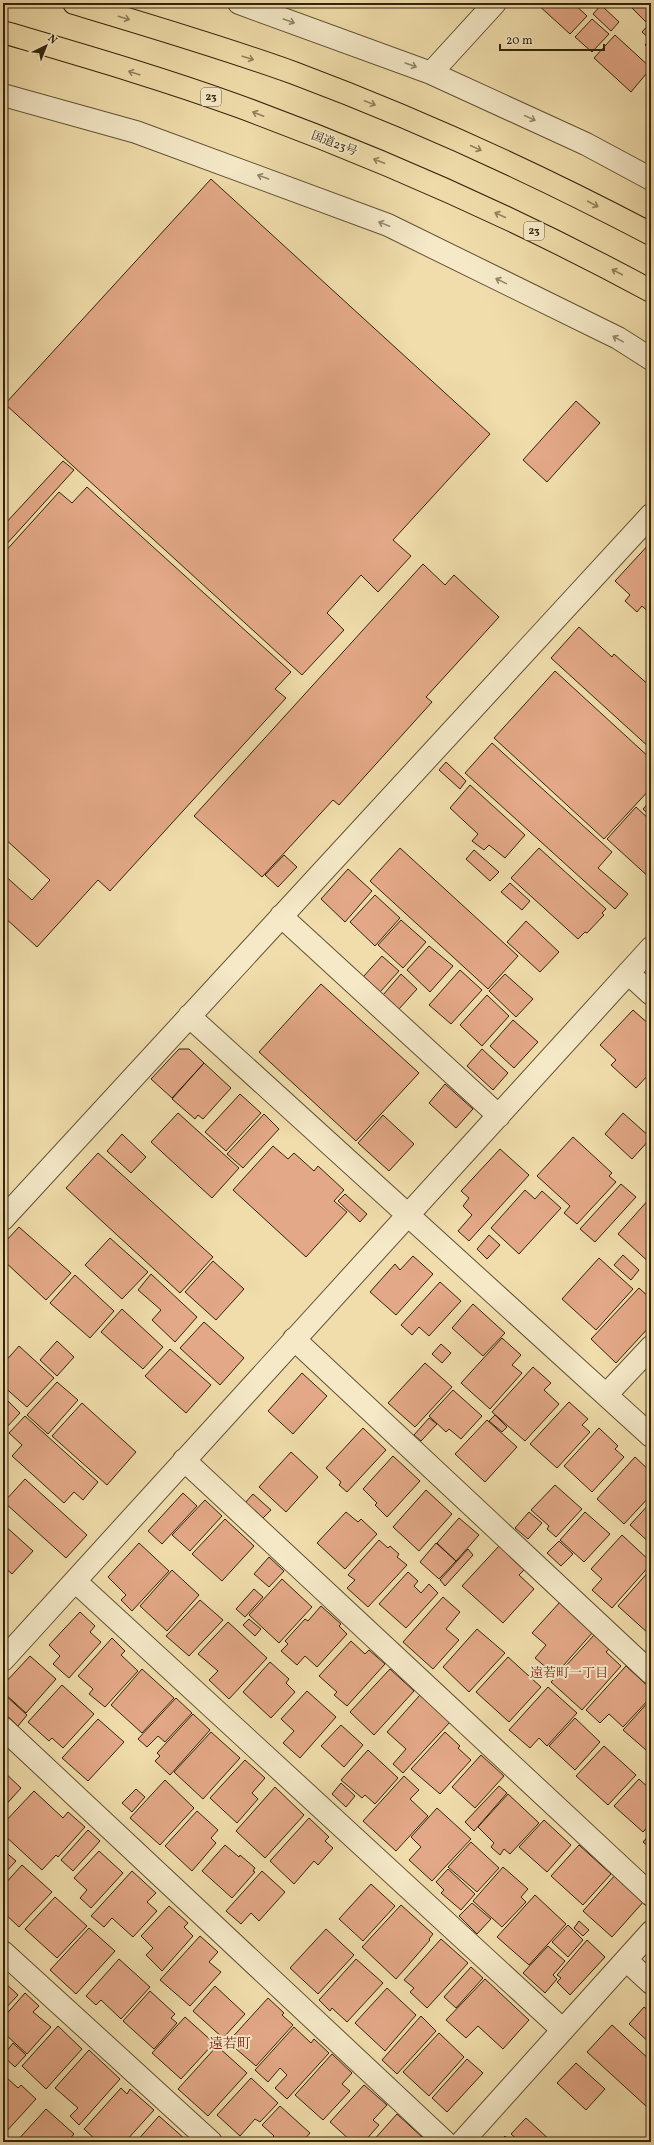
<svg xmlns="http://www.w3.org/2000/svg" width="654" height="2145" font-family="Vollkorn,'Noto Serif JP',serif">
<rect width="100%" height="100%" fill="#f0ddab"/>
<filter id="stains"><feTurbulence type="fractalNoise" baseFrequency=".005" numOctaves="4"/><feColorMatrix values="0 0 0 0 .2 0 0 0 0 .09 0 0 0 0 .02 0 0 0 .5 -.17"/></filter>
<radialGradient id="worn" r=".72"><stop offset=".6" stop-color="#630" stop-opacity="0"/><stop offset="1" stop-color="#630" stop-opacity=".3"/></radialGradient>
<path fill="#e3a887" stroke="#33230d" d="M536,3H573L587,16L570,34Z
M627,3H651V18L647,23Z
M601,5L619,22L611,31L593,14Z
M592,19L609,34L592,52L575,37Z
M651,22V51L645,45L650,39L642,32Z
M615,35L651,68L631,92L594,58Z
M211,179L490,434L393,540L411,556L378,592L361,575L327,613L344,630L302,675L5,404Z
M576,401L600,423L547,482L523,460Z
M63,461L74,470L3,548V526Z
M87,487L291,672L275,689L286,698L110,891L98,880L37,947L3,916V874L32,900L50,880L3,837V554L59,492L72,503Z
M651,542V614L642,606L637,612L625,601L630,595L615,581Z
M423,564L445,585L454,575L499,617L426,697L432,702L339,805L333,800L262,877L194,816Z
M579,627L612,657L614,654L651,687V749L551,658Z
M555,671L651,759V788L604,839L494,738Z
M492,743L612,852L598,868L628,894L615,909L465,773Z
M446,762L466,781L460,789L439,770Z
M470,785L525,835L505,858L489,845L484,850L472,841L478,834L450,808Z
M651,800V817L643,809Z
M636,807L651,821V879L607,839Z
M400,848L518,956L488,989L370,881Z
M539,848L606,909L602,913L604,915L587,933L585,932L578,939L511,878Z
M474,850L499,872L490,881L466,859Z
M284,855L297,867L278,887L265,875Z
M348,869L372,891L345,922L321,899Z
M510,883L530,901L522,910L501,892Z
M375,895L400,918L375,946L350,922Z
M401,920L426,942L403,968L378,945Z
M526,921L559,952L540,972L507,942Z
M429,946L453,966L430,992L407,970Z
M382,956L399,971L380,992L363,977Z
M460,970L482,990L451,1024L429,1005Z
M401,974L417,989L399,1009L383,995Z
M505,974L533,999L516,1017L489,991Z
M321,984L419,1073L356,1141L259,1052Z
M487,995L509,1016L482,1046L460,1025Z
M633,1010L651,1026V1072L636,1088L611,1065L616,1060L600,1045Z
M513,1020L538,1042L514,1068L490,1046Z
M179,1049H189L204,1063L172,1098L151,1079Z
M482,1049L508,1073L493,1090L467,1066Z
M204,1063L231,1088L203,1119L198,1115L195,1119L172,1099Z
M445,1084L473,1109L456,1128L429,1103Z
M240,1094L261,1113L226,1151L205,1132Z
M178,1113L239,1168L212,1198L151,1142Z
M623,1113L651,1138L632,1159L605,1134Z
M264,1114L279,1129L243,1168L227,1154Z
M383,1115L414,1144L389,1171L358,1143Z
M122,1134L146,1157L131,1173L107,1151Z
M573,1137L612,1173L609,1176L616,1182L577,1224L564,1213L570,1206L537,1176Z
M273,1146L288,1159L294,1153L314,1171L318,1166L344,1190L334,1201L347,1212L306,1257L233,1190Z
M500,1149L529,1175L469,1241L458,1231L472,1215L463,1206L469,1198L461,1191Z
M98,1153L213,1257L180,1293L66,1188Z
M621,1184L636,1197L595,1242L580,1229Z
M525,1190L535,1199L542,1191L561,1208L519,1254L491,1228Z
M345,1194L367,1214L360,1222L338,1201Z
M650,1198L651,1199V1264L618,1234Z
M19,1227L71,1273L46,1300L3,1260V1244Z
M489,1235L500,1245L487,1259L477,1249Z
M110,1238L148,1272L122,1299L85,1265Z
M623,1255L639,1270L631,1280L614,1265Z
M413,1256L433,1274L396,1315L370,1292L395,1264L400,1270Z
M599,1258L633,1289L596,1330L562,1299Z
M213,1261L244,1289L216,1320L185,1292Z
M151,1274L197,1317L175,1342L152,1320L161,1310L138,1290Z
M75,1275L114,1311L90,1338L50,1303Z
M440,1282L461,1301L429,1336L419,1327L412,1335L401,1325Z
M639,1288L651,1299V1325L616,1363L591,1339Z
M473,1304L505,1333L483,1356L452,1328Z
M122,1309L163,1347L143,1369L101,1332Z
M204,1322L244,1358L220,1385L180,1348Z
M502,1338L521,1355L512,1365L522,1373L490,1409L461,1383Z
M57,1341L74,1357L57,1376L40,1360Z
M441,1344L451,1353L442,1363L432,1354Z
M19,1346L54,1378L27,1407L3,1386V1364Z
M170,1349L211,1385L186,1413L145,1376Z
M425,1363L452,1387L415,1427L388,1403Z
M533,1367L551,1383L544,1390L559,1404L525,1441L492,1412Z
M302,1373L327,1396L293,1434L268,1411Z
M57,1382L78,1400L48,1434L27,1415Z
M453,1390L482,1416L461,1439L449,1429L446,1432L429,1416Z
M3,1396L20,1413L5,1429L3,1428Z
M569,1402L588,1419L582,1425L590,1432L557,1468L530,1444Z
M82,1403L136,1452L107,1485L52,1436Z
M495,1415L507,1427L502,1432L489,1421Z
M25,1416L98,1482L83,1500L74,1492L64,1503L12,1456L22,1445L9,1433Z
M429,1418L437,1424L421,1441L414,1435Z
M487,1420L517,1447L485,1482L455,1454Z
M363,1428L386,1450L347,1492L339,1485L341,1482L326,1468Z
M599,1428L618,1446L615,1449L624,1457L592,1492L564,1466Z
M291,1452L318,1477L286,1512L259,1487Z
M393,1456L420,1481L387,1517L375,1505L377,1503L363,1489Z
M635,1457L651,1472V1495L624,1524L597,1499Z
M25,1479L87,1535L66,1558L4,1502Z
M555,1485L582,1509L556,1537L547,1529L549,1526L531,1510Z
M426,1490L452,1514L419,1551L393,1527Z
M183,1493L197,1506L162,1544L148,1531Z
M253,1494L271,1510L262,1519L245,1503Z
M205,1500L222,1516L190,1551L172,1535Z
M651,1502V1544L630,1525Z
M346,1512L358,1522L361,1519L377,1534L345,1569L317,1543Z
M529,1512L542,1523L528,1539L515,1528Z
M585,1512L610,1534L584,1562L560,1540Z
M459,1518L479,1535L456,1561L437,1543Z
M225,1519L254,1546L222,1581L192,1554Z
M3,1524L33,1551L12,1574L3,1566Z
M622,1535L651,1562V1564L612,1608L592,1590L602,1579L591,1569Z
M379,1540L388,1548L390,1546L399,1554L397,1557L407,1565L368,1607L347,1588L355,1580L348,1575Z
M559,1541L573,1554L561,1566L547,1553Z
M139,1543L169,1571L132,1611L121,1600L126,1595L108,1577Z
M436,1543L456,1561L439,1579L420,1562Z
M499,1546L524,1570L519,1575L534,1589L503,1623L462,1586Z
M468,1549L473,1555L445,1586L440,1580Z
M269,1557L284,1571L269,1587L254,1574Z
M651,1569V1631L649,1634L618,1606Z
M172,1570L199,1595L167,1631L140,1606Z
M408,1572L418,1581L414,1586L421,1593L429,1584L438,1593L406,1628L379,1604Z
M282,1579L312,1607L279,1643L249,1615Z
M254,1589L263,1597L245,1617L236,1609Z
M443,1597L460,1612L446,1629L459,1640L433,1669L403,1642Z
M200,1600L223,1620L189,1656L166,1636Z
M560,1602L593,1632L555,1675L535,1658L546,1645L532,1633Z
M321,1606L341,1624L339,1626L347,1634L317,1667L305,1656L297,1665L281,1651L288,1644L285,1641L305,1619L308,1621Z
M80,1612L95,1626L90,1632L101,1642L69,1678L53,1664L60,1656L49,1645Z
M249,1619L261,1629L255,1636L243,1625Z
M228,1622L267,1658L229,1699L209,1680L218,1671L198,1654Z
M477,1629L505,1653L469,1692L443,1667Z
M595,1634L610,1648L606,1652L621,1666L582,1710L551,1682Z
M112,1638L125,1651L121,1655L138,1671L105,1707L89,1694L93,1689L78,1676Z
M351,1641L365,1654L369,1650L385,1664L347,1706L334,1695L337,1692L319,1676Z
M30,1656L56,1679L26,1713L3,1692V1685Z
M508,1657L541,1687L509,1722L476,1692Z
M270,1662L289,1679L286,1683L295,1692L271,1718L243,1692Z
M626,1666L651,1689V1697L623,1727L609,1714L600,1723L586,1710Z
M142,1669L174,1698L142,1733L111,1705Z
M390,1669L414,1691L374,1735L350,1712Z
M62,1685L94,1714L63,1748L52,1738L49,1741L28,1722Z
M548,1687L577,1713L547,1746L539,1738L530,1748L509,1730Z
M307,1691L336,1717L300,1758L283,1743L294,1731L281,1719Z
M5,1695L27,1715L18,1726L3,1712V1698Z
M420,1695L450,1722L403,1773L393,1764L406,1749L387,1732Z
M176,1698L192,1713L165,1742L158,1736L147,1747L138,1739Z
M651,1699V1744L646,1750L623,1730Z
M193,1714L210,1730L170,1775L155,1761L160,1756L157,1753Z
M575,1718L600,1742L575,1770L549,1746Z
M98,1719L124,1742L88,1781L62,1758Z
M341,1725L363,1745L344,1767L321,1746Z
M211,1732L240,1758L203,1799L174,1772Z
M445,1732L460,1746L458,1748L471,1760L440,1794L411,1769Z
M604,1746L636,1775L608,1805L576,1776Z
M368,1750L398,1778L375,1804L365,1795L362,1798L341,1780Z
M481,1755L504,1776L475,1808L452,1787Z
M245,1760L265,1778L252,1793L258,1799L237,1823L210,1798Z
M3,1771L21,1788L3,1808Z
M404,1776L419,1790L410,1799L428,1816L396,1851L363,1821Z
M639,1779L651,1790V1823L643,1832L614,1806Z
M165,1780L194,1808L160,1845L130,1818Z
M341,1783L355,1796L346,1807L332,1794Z
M499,1786L507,1793L474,1831L465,1822Z
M275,1787L304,1815L265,1858L236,1831Z
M136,1789L145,1797L132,1812L122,1803Z
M34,1791L63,1818L68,1812L85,1827L58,1857L56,1855L42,1870L3,1834V1824Z
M508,1794L539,1823L510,1854L504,1849L500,1855L491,1847L494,1843L478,1827Z
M437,1808L471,1839L432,1881L409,1860L421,1847L411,1837Z
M197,1811L218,1830L211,1838L216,1843L192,1871L165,1846Z
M309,1818L329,1837L325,1841L333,1848L318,1865L314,1861L294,1884L270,1861Z
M544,1820L571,1845L547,1872L519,1847Z
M88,1830L100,1841L73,1871L61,1860Z
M651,1833V1849L643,1842Z
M471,1842L499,1868L477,1892L448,1867Z
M225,1845L239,1857L240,1855L255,1868L253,1871L255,1872L232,1898L202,1871Z
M579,1845L611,1874L583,1905L551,1876Z
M3,1850L16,1861L3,1875Z
M99,1851L123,1873L91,1908L80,1898L87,1890L74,1878Z
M22,1865L52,1892L19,1927L3,1912V1886Z
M503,1867L528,1889L521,1897L526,1902L502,1927L473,1901Z
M448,1869L475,1894L461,1910L441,1893L444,1890L436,1882Z
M132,1871L156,1893L147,1902L157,1911L133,1937L112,1918L104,1927L91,1916Z
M262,1871L285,1892L259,1921L251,1913L241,1924L226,1911Z
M616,1874L645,1900L612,1937L583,1911Z
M371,1884L395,1906L363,1941L339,1919Z
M535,1895L566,1924L529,1965L497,1937Z
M55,1897L87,1926L57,1958L25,1929Z
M472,1903L491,1919L477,1934L459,1916Z
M401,1905L433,1934L429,1939L430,1940L396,1979L362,1947Z
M169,1906L188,1923L184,1927L193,1936L162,1971L146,1955L153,1948L141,1936Z
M579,1921L589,1930L583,1936L574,1928Z
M568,1925L583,1940L568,1957L552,1942Z
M89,1928L115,1951L76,1994L50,1970Z
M326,1929L354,1955L318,1994L290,1968Z
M200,1936L218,1952L209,1962L221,1972L190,2006L160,1980Z
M441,1939L468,1963L427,2008L410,1992L414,1988L404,1980Z
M587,1940L605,1957L570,1995L557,1982L561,1978L557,1975Z
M548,1946L565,1961L553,1975L557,1979L545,1993L523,1973Z
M119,1959L150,1987L121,2019L101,2000L96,2005L86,1996Z
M356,1959L383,1983L347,2022L332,2008L330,2011L319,2000Z
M471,1967L483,1978L456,2008L444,1997Z
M3,1976L6,1979L4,1982L18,1995L3,2011Z
M485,1979L529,2020L503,2049L478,2026L466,2038L446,2020Z
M215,1986L245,2014L223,2038L193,2011Z
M387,1988L416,2015L385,2051L355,2023Z
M150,1991L175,2014L171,2018L177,2023L154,2049L123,2021Z
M25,1993L39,2006L33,2012L51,2027L27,2054L6,2035L3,2038V2018Z
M268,1998L284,2013L282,2015L293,2025L256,2066L228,2042Z
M644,2007L651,2013V2044L629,2024Z
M421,2016L436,2031L397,2074L382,2060Z
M185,2017L214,2043L181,2079L152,2053Z
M612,2025L651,2061V2102L647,2107L587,2052Z
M58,2026L82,2049L46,2089L22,2066Z
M294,2027L311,2043L314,2039L329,2053L287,2099L275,2088L287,2075L280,2068L268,2082L255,2070Z
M439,2033L464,2057L429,2096L403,2072Z
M13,2043L26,2055L15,2067L3,2056Z
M217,2046L247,2073L208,2116L178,2089Z
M89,2050L120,2079L79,2125L70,2116L78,2108L55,2088Z
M332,2054L352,2073L342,2084L350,2091L323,2120L295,2095Z
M467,2059L483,2073L447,2112L432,2098Z
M576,2063L605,2089L586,2110L557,2083Z
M7,2078L18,2088L21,2085L36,2099L4,2134L3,2083Z
M251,2078L278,2103L260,2122L255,2119L240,2136L217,2115Z
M364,2085L387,2105L373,2120L379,2125L364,2142H352L330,2122Z
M121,2088L127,2094L130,2089L154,2110L125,2142H98L84,2129Z
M280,2106L310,2133L302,2142H268L274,2136L262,2125Z
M46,2109L74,2134L67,2142H16Z
M397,2114L423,2138L420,2142H372Z
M159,2116L186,2140L184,2142H136Z
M526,2118L552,2142H520L511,2134Z
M505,2136L511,2142H500Z"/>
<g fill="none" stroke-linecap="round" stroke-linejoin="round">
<g stroke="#625234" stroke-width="24">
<path id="minor" d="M239,3L431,73L586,144L651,179
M431,73L495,3
M3,95L136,132L388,225L618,338L651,359
M281,916L499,1116
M628,973L651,994
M189,1016L651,1436
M3,1219L651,515
M294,1339L651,1673
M606,1395L651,1347
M184,1460L651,1895
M75,1581L563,2030
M3,1660L651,948
M3,1728L445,2142
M3,1952L211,2142
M626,1960L651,1983
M462,2142L651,1932"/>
</g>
<g stroke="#33230d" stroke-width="24">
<path id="highway" d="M74,3C147,25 222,47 294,73C417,119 535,173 651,234
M3,32C81,55 161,78 238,106C380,158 518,219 651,291"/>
</g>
<use href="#minor" stroke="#f5e9c8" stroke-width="22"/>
<use href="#highway" stroke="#f0ddab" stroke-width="22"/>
</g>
<defs><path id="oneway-shaft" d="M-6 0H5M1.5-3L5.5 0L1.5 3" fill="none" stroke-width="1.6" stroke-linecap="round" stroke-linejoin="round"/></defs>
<g stroke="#92805c">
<use href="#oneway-shaft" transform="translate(124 18) rotate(17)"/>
<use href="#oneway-shaft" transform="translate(248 58) rotate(18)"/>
<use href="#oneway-shaft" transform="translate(134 73) rotate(-162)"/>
<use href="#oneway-shaft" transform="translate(370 103) rotate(22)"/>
<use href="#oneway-shaft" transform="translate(258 114) rotate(-159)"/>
<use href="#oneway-shaft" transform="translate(476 148) rotate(25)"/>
<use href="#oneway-shaft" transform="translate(379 161) rotate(-159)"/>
<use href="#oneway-shaft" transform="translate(593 204) rotate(28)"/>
<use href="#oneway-shaft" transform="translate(500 215) rotate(-155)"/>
<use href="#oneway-shaft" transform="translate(617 272) rotate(-152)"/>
</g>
<g stroke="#94866a">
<use href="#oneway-shaft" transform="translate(289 21) rotate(20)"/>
<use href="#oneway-shaft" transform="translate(411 65) rotate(20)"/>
<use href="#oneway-shaft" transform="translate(530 118) rotate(25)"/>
<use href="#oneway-shaft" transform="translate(263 177) rotate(-160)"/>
<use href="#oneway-shaft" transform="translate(384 224) rotate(-158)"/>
<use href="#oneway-shaft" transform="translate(501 281) rotate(-154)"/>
<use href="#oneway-shaft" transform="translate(618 339) rotate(-151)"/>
</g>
<g text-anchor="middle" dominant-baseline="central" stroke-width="4" stroke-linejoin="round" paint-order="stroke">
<g fill="#f5e9c8" stroke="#6d5e45" stroke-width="1">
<rect x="201" y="88" width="20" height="18" rx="3"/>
<rect x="524" y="222" width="20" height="18" rx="3"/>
</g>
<g font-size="11" font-weight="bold" fill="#33230d">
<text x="211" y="97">23</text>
<text x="534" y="231">23</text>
</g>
<g font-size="12" fill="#33230d" stroke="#f5e9c8">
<text transform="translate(334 144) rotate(21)">国道23号</text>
</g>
<g font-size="13" fill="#7a1f14" stroke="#f5e9c8">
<text x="569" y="1674">遠若町一丁目</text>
</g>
<g font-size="14" fill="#7a1f14" stroke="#f5e9c8">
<text x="230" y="2044">遠若町</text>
</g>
</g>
<rect width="654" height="2145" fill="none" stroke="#f0ddab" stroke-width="16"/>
<rect x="4" y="4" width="646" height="2137" fill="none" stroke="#33230d" stroke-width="2"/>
<rect x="8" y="8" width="638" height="2129" fill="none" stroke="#33230d"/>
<g transform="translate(46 46) rotate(43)" stroke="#f5e9c8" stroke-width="3" paint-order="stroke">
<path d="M0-3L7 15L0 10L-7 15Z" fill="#33230d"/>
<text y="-6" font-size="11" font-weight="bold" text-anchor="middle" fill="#33230d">N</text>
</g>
<path d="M500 44v6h104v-6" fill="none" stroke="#33230d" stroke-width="2"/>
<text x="506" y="44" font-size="12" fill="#33230d" stroke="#f5e9c8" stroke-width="3" paint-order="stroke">20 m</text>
<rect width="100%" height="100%" filter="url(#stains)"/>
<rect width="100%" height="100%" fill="url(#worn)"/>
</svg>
